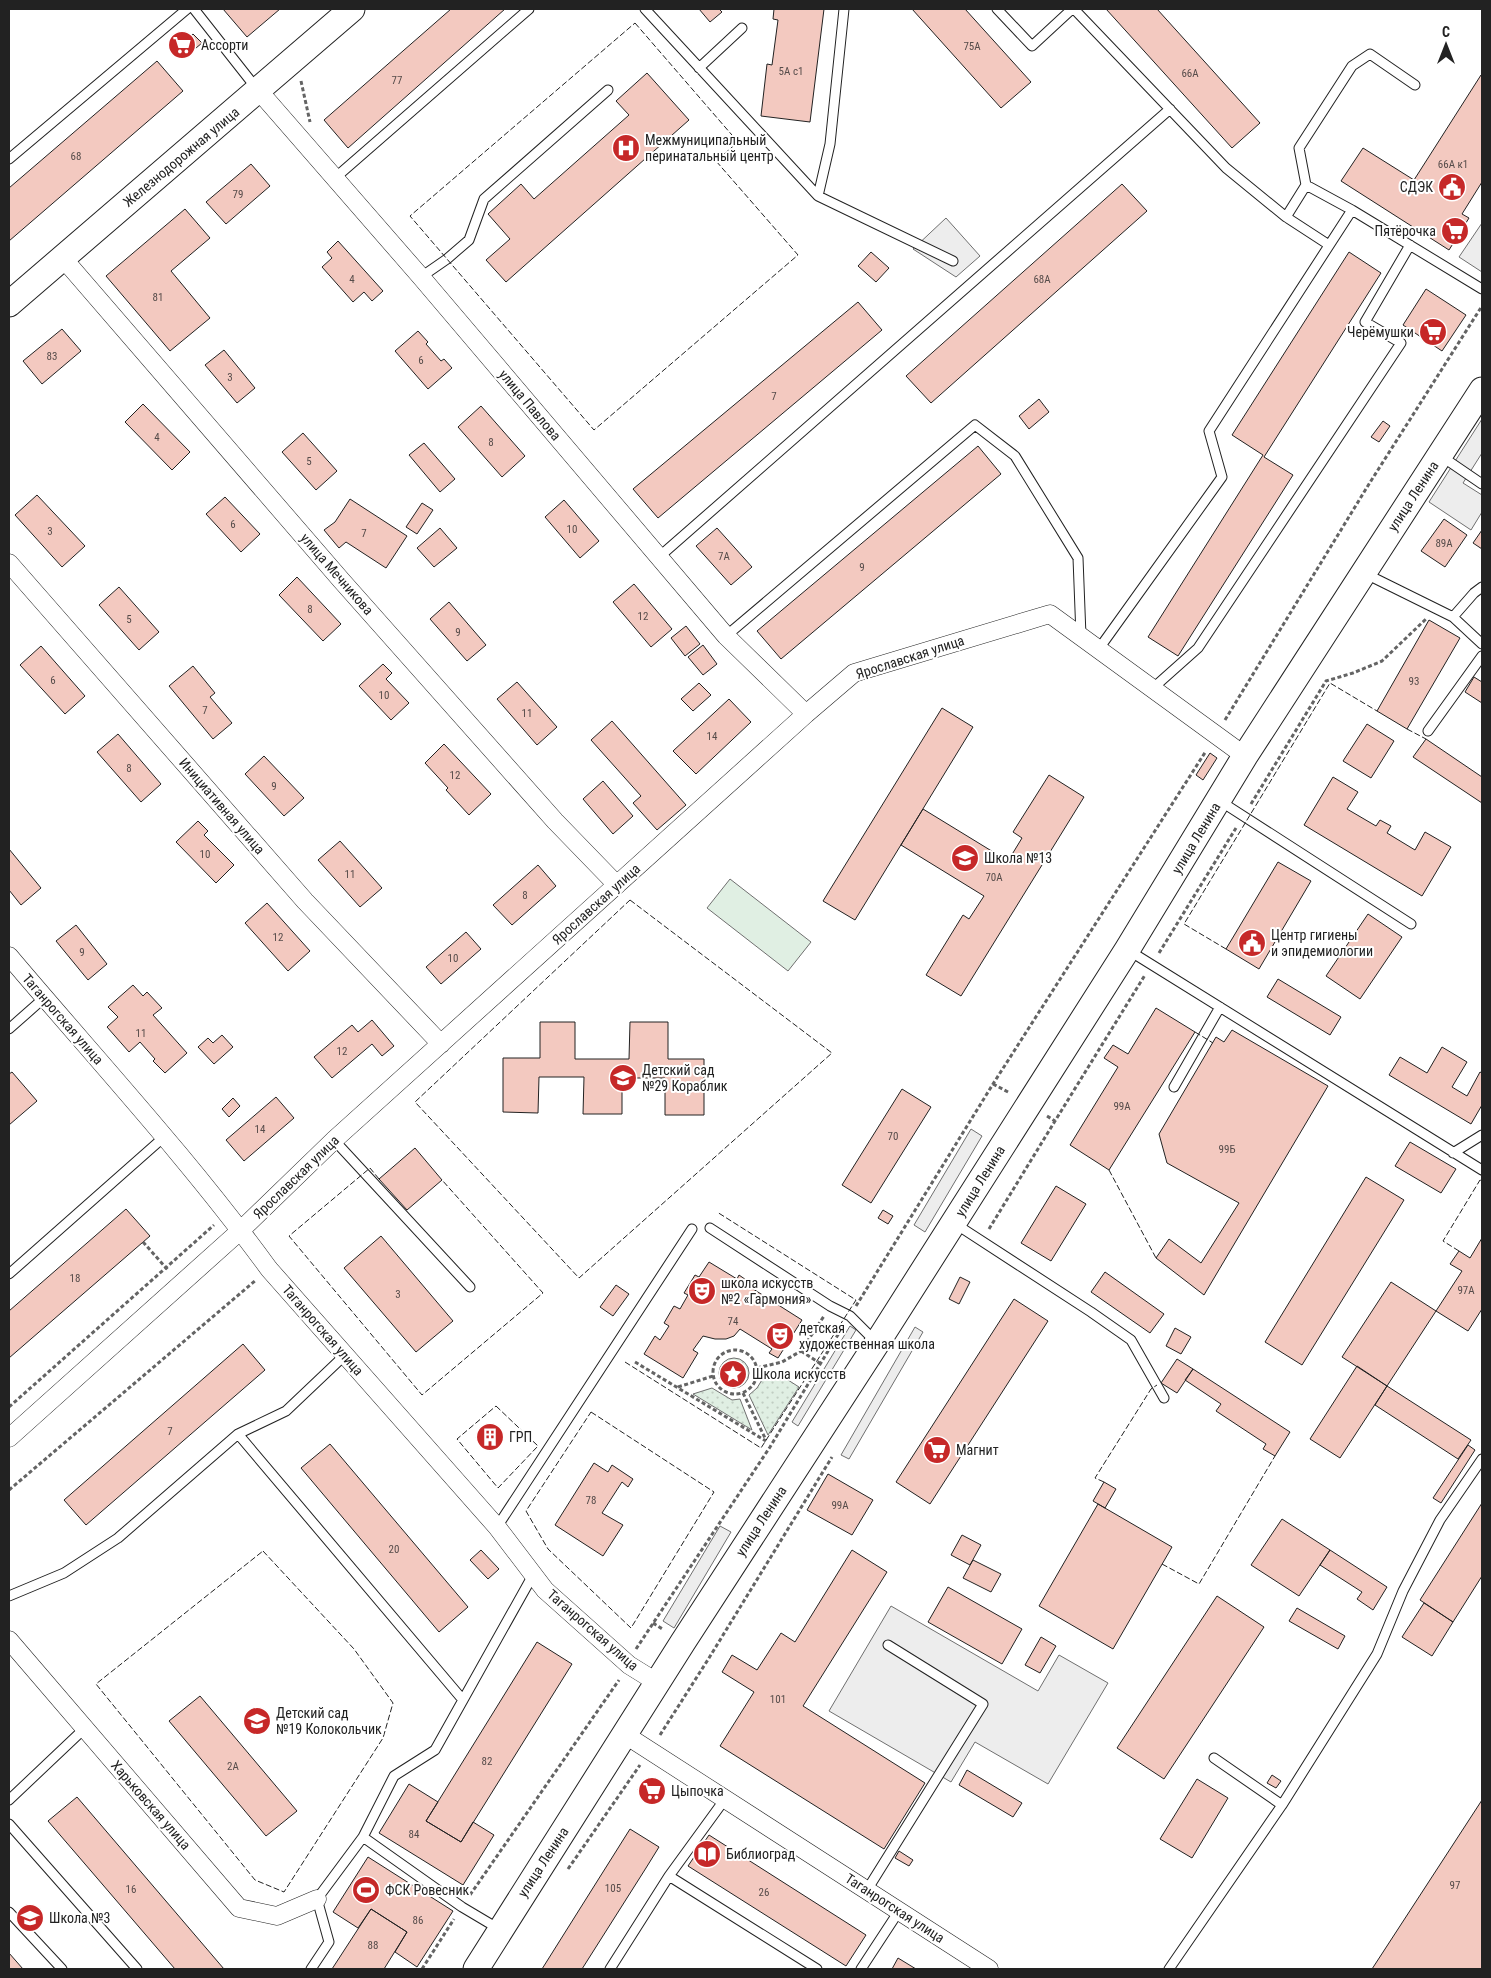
<svg xmlns="http://www.w3.org/2000/svg" width="1491" height="1978" font-family="'Roboto Condensed',sans-serif">
<defs>
<pattern id="grass-dots" width="8" height="8" patternUnits="userSpaceOnUse" patternTransform="scale(1.25)"><rect width="8" height="8" fill="#e0efe3"/><path d="M2 2h.1M6 6h.1" fill="none" stroke="#c0cdc2" stroke-width="1.8" stroke-linecap="round"/></pattern>
</defs>
<rect width="100%" height="100%" fill="#fff"/>
<path fill="url(#grass-dots)" stroke="#6f6f6f" d="M719 1373a15 15 0 1 1 30 0a15 15 0 1 1-30 0Z
M777,1373L799,1387L768,1435L749,1395L757,1388L765,1375Z
M712,1388L732,1400L740,1399L752,1430L693,1394Z"/>
<path fill="#e0efe3" stroke="#6f6f6f" d="M730,879L811,942L788,971L707,908Z"/>
<path fill="#ededed" stroke="#6f6f6f" d="M946,218L980,256L956,277L913,249Z
M1482,223V272L1459,257Z
M1482,419V453L1463,483L1482,495V512L1471,530L1429,502Z
M971,1129L982,1136L925,1232L914,1225Z
M850,1326L856,1330L798,1426L792,1422Z
M915,1327L923,1332L849,1459L841,1455Z
M720,1526L731,1532L674,1628L663,1621Z
M891,1606L1038,1691L1059,1655L1108,1683L1048,1784L975,1742L951,1782L829,1711Z"/>
<path fill="#f3c9c0" stroke="#222" d="M223,9H280L247,37Z
M451,9H505L348,148L324,120Z
M699,9H719L722,12L710,22Z
M774,9H824L810,122L761,116L767,64L772,65L778,20L773,19Z
M912,9H965L1031,82L1001,108Z
M1106,9H1157L1260,123L1232,148Z
M193,34L202,43L184,58L176,49Z
M157,61L183,91L9,241V188Z
M647,73L689,120L506,282L486,260L510,239L488,214L521,184L534,199L629,115L616,101Z
M1481,75L1482,76V182L1462,214L1469,218L1449,250L1341,181L1363,148L1414,180Z
M251,164L270,186L226,224L206,202Z
M1122,184L1147,211L931,403L906,376Z
M185,209L210,238L171,271L210,318L170,351L106,276Z
M338,241L383,291L372,301L364,292L353,302L322,267L332,258L327,252Z
M871,252L889,268L876,282L858,266Z
M1349,252L1381,273L1264,457L1293,475L1178,656L1148,637L1263,455L1232,435Z
M1426,289L1466,315L1442,351L1403,325Z
M858,302L882,330L658,518L633,489Z
M62,329L81,351L42,384L23,361Z
M418,331L428,342L426,344L441,361L444,359L452,368L428,389L395,351Z
M224,350L255,388L237,403L205,365Z
M1039,399L1049,412L1029,429L1019,416Z
M143,404L190,452L172,470L125,422Z
M481,406L525,456L502,477L458,427Z
M1383,421L1390,426L1379,442L1371,437Z
M303,433L337,471L316,490L282,452Z
M424,443L455,479L440,492L409,455Z
M978,446L1001,474L781,659L757,631Z
M37,495L85,546L62,567L15,515Z
M225,497L260,534L241,552L206,514Z
M350,499L407,536L386,568L346,542L339,548L324,530L335,522Z
M564,500L599,541L580,558L545,517Z
M422,503L433,510L417,534L406,527Z
M1444,519L1467,535L1445,567L1421,551Z
M440,528L457,548L434,567L417,548Z
M717,528L752,567L731,585L696,546Z
M1482,530V549L1473,543Z
M297,577L341,624L323,641L279,595Z
M634,584L672,629L651,647L613,602Z
M119,587L159,632L139,650L99,605Z
M449,602L486,645L467,661L430,619Z
M1429,620L1460,638L1407,729L1377,711Z
M686,626L700,644L685,656L671,638Z
M703,645L717,664L703,675L688,657Z
M41,646L85,696L65,714L20,665Z
M383,664L392,673L386,679L409,703L391,720L359,686Z
M193,666L215,693L210,697L232,723L213,739L169,686Z
M1474,677L1482,682V703L1465,692Z
M517,682L557,727L537,745L497,699Z
M699,683L711,695L693,711L681,699Z
M729,699L751,722L696,774L673,751Z
M942,708L973,727L855,920L823,901Z
M612,721L686,805L657,830L633,803L641,796L591,740Z
M1367,724L1394,741L1371,778L1343,761Z
M118,734L161,784L141,802L97,752Z
M1426,739L1482,777V803L1413,757Z
M444,744L491,794L469,815L446,790L448,788L425,763Z
M1210,753L1217,758L1203,780L1196,775Z
M264,756L304,798L284,816L245,774Z
M1049,775L1084,797L961,996L926,975L963,915L969,919L984,896L901,845L923,809L1008,861L1022,838L1013,832Z
M1333,777L1358,792L1347,809L1376,826L1380,820L1391,826L1387,833L1415,850L1425,832L1451,847L1422,896L1304,825Z
M603,781L633,816L613,834L583,799Z
M198,821L208,831L204,835L234,865L216,883L176,842Z
M340,841L382,888L360,907L318,860Z
M9,849L41,888L21,905L9,890Z
M1278,862L1311,881L1259,969L1226,949Z
M538,865L556,886L512,925L493,905Z
M267,903L310,951L288,971L245,923Z
M1368,914L1402,937L1360,999L1326,976Z
M76,925L107,964L88,980L56,941Z
M466,932L481,949L441,984L426,967Z
M1278,979L1341,1017L1330,1035L1267,997Z
M133,985L143,996L147,992L162,1008L153,1015L187,1053L165,1073L153,1061L155,1059L140,1042L129,1052L107,1027L118,1017L108,1007Z
M1156,1008L1195,1032L1109,1170L1070,1145L1118,1067L1104,1058L1113,1045L1128,1054Z
M372,1020L394,1046L382,1056L372,1044L332,1078L314,1057L352,1025L358,1032Z
M540,1022H575V1059H629L630,1022H668V1059H704V1115H665V1078H622V1114H583L584,1077H539L538,1113L503,1112V1058H540Z
M1232,1030L1328,1086L1204,1295L1156,1258L1169,1239L1201,1263L1239,1203L1167,1163L1159,1134L1216,1037L1224,1042Z
M222,1035L233,1047L214,1064L198,1047L208,1038L213,1043Z
M1442,1047L1467,1062L1452,1087L1467,1096L1480,1072L1482,1073V1105L1471,1124L1389,1075L1400,1057L1427,1073Z
M12,1072L37,1101L9,1125V1074Z
M902,1089L931,1107L871,1203L842,1185Z
M276,1097L294,1118L244,1161L226,1140Z
M233,1098L240,1106L229,1117L222,1109Z
M1410,1142L1456,1169L1441,1193L1395,1166Z
M415,1148L442,1180L407,1210L379,1179Z
M1366,1177L1404,1200L1302,1365L1265,1342Z
M1056,1186L1086,1204L1051,1261L1021,1243Z
M126,1209L150,1236L9,1358V1311Z
M883,1210L893,1216L888,1224L878,1218Z
M381,1236L453,1321L416,1352L344,1268Z
M1482,1238V1309L1468,1331L1436,1311L1462,1271L1450,1264L1459,1251L1470,1258Z
M709,1262L737,1279L739,1275L752,1284L750,1287L802,1320L778,1358L769,1353L772,1349L740,1329L734,1336L726,1339H715L703,1336L693,1350L698,1353L683,1378L644,1354L655,1336L660,1340L669,1326L664,1323L674,1306L680,1309L688,1295L684,1293L695,1275L699,1277Z
M1105,1272L1164,1314L1150,1333L1091,1292Z
M960,1277L970,1282L959,1304L949,1299Z
M1391,1282L1436,1311L1387,1386L1342,1357Z
M616,1285L629,1294L613,1316L600,1307Z
M1014,1299L1048,1321L930,1504L896,1482Z
M1175,1328L1191,1337L1181,1354L1166,1346Z
M243,1344L265,1370L86,1525L64,1500Z
M1177,1359L1193,1369L1177,1393L1161,1383Z
M1357,1366L1387,1386L1340,1458L1310,1439Z
M1193,1369L1290,1432L1275,1456L1263,1449L1266,1444L1216,1411L1221,1404L1185,1380Z
M1387,1386L1471,1440L1458,1459L1375,1405Z
M490,1424L503,1438L489,1451L476,1437Z
M330,1444L468,1607L439,1632L301,1468Z
M1468,1445L1475,1450L1441,1503L1433,1498Z
M594,1463L608,1472L612,1465L633,1479L628,1487L622,1482L602,1513L623,1525L603,1556L555,1525Z
M828,1474L873,1500L852,1535L807,1510Z
M1104,1482L1116,1489L1105,1508L1093,1501Z
M1482,1503V1576L1453,1622L1420,1600Z
M1098,1504L1172,1547L1113,1649L1039,1606Z
M1282,1519L1330,1550L1299,1596L1251,1565Z
M962,1535L981,1545L970,1565L951,1555Z
M481,1550L499,1569L488,1579L470,1560Z
M852,1550L887,1572L803,1706L925,1783L884,1849L720,1746L754,1692L722,1672L732,1655L757,1670L781,1633L795,1642Z
M1330,1550L1387,1587L1373,1610L1357,1599L1362,1592L1320,1565Z
M973,1560L1001,1574L991,1592L963,1578Z
M948,1587L1022,1629L1002,1664L928,1622Z
M1217,1596L1264,1627L1164,1779L1117,1748Z
M1424,1603L1453,1622L1432,1656L1402,1637Z
M1297,1608L1345,1636L1338,1649L1289,1621Z
M1041,1637L1056,1646L1040,1673L1025,1665Z
M537,1642L572,1664L461,1842L426,1821Z
M200,1696L297,1811L266,1836L169,1721Z
M967,1770L1022,1803L1013,1817L959,1785Z
M1272,1775L1281,1781L1276,1788L1267,1783Z
M1197,1779L1228,1798L1192,1858L1160,1839Z
M645,1781L662,1793L655,1802L638,1790Z
M409,1784L438,1802L426,1821L461,1842L473,1822L494,1835L463,1885L379,1833Z
M77,1797L224,1969H175L91,1871L48,1821Z
M1482,1800V1969H1372Z
M630,1829L659,1847L646,1868L582,1969H542Z
M709,1835L866,1935L846,1966L688,1866Z
M899,1851L913,1860L909,1866L895,1858Z
M368,1857L453,1911L417,1967L395,1952L407,1932L371,1909L358,1928L333,1912Z
M371,1909L407,1932L384,1969H332Z
M9,1953L23,1969H9Z
M898,1958L916,1969H892Z"/>
<g fill="none" stroke-linecap="round" stroke-linejoin="round">
<g stroke="#222" stroke-width="11">
<path id="lane" d="M194,9L257,89
M645,9L818,196L830,144L844,9
M997,9L1032,46L1072,9
M1074,9L1226,168L1286,217L1306,185L1352,210L1482,289
M699,68L742,28
M9,159L187,9
M335,178L529,9
M1306,185L1299,148L1352,66L1370,54L1415,85
M818,196L953,261
M1286,217L1329,245
M421,277L447,259L469,240L484,199L608,90
M1441,456L1482,484
M659,557L1170,109
M1366,574L1453,617L1482,644
M1453,617L1474,593L1482,587
M726,636L975,425L1015,456L1078,558L1081,636
M1098,650L1222,477L1209,431L1352,210
M1152,689L1198,648L1401,343L1365,322L1410,245
M1428,731L1482,656
M1220,801L1411,924
M1128,950L1482,1170
M9,1029L44,998
M1174,1087L1220,1007
M334,1140L470,1287
M1453,1153L1482,1135
M954,1223L1091,1312L1131,1340L1164,1398
M710,1228L830,1306L850,1316L875,1341
M9,1274L164,1137
M238,1434L463,1700
M497,1527L692,1229
M9,1596L64,1573L118,1538L238,1434L286,1411L345,1355
M1214,1758L1282,1805
M9,1800L85,1728
M9,1824L137,1969
M363,1837L462,1907L499,1929
M669,1876L817,1969
M867,1890L983,1704L888,1645
M9,1912L62,1969
M311,1969L329,1942L317,1899L363,1837L394,1776L435,1750L533,1575
M610,1969L669,1876L725,1799
M861,1969L899,1911
M1169,1969L1282,1805L1377,1654L1403,1591L1440,1520L1482,1459"/>
</g>
<g stroke="#222" stroke-width="19">
<path id="street" d="M258,90L421,277L726,636L806,714
M62,257L341,580L555,821L617,885
M9,563L305,901L441,1044
M9,956C96,1059 189,1159 269,1269L497,1527L545,1590L629,1665L658,1683
M9,1438L241,1230L334,1140L806,714L854,673L1050,614L1245,756
M9,1640L239,1908L277,1916L317,1899
M624,1734L989,1969"/>
</g>
<g stroke="#222" stroke-width="27">
<path id="secondary" d="M9,304L352,9
M476,1969L683,1642L877,1343L1127,950L1245,756L1482,390"/>
</g>
<path stroke="#646464" stroke-width="3" stroke-dasharray="4 2.5" stroke-linecap="butt" d="M301,81L310,122
M1225,720L1369,484L1482,306
M1251,804L1326,681L1353,673L1382,661L1427,618
M1159,953L1236,828
M993,1084L1010,1093
M1047,1116L1055,1121L1145,975
M989,1229L1055,1121
M143,1242L168,1270
M856,1306L993,1084L1206,751
M713 1372a22 22 0 1 1 44 0a22 22 0 1 1-44 0Z
M801,1351L821,1364
M635,1362L766,1441
M757,1368L782,1362L801,1351L824,1316
M678,1387L713,1376
M743,1393L766,1440
M9,1407L214,1225
M9,1490L256,1280
M653,1623L664,1630
M636,1649L770,1447L842,1328
M660,1735L709,1658L832,1457
M568,1869L640,1765
M470,1895L619,1680
M422,1969L454,1919"/>
<use href="#lane" stroke="#fff" stroke-width="9"/>
<use href="#street" stroke="#fff" stroke-width="18"/>
<use href="#secondary" stroke="#fff" stroke-width="25"/>
<path stroke="#222" stroke-width="1" stroke-dasharray="6 2.5" stroke-linecap="butt" d="M635,23L738,142L716,161L798,255L594,430L410,216Z
M1407,729L1426,739
M630,900L832,1053L579,1278L415,1102Z
M1226,949L1184,924L1330,683L1377,711
M1195,1032L1213,1043
M1109,1170L1156,1258
M379,1179L370,1168L289,1236L422,1395L543,1293L442,1180
M1459,1251L1443,1241L1480,1180L1482,1181
M625,1362L761,1448L856,1300L717,1212
M496,1406L538,1446L498,1488L457,1439Z
M591,1412L714,1492L631,1628L548,1549L526,1511Z
M1104,1482L1095,1478L1151,1389L1157,1385
M263,1551L354,1649L393,1703L383,1738L284,1892L255,1880L96,1684Z
M1162,1564L1199,1584L1275,1456"/>
</g>
<defs>
<g id="supermarket-disc" transform="scale(1.4375)"><circle r="9.5" fill="#c62828" stroke="#fff"/><path d="M-6-5.5h2.5l.6 2H6L4.5 2H-2.5L-4.4-4H-6ZM-1.5 3.2a1.3 1.3 0 1 0 .1 0ZM3 3.2a1.3 1.3 0 1 0 .1 0Z" fill="#fff"/></g>
<g id="hospital-disc" transform="scale(1.4375)"><circle r="9.5" fill="#c62828" stroke="#fff"/><path d="M-5-5h3v3.5h4V-5h3V5h-3V1.5h-4V5h-3Z" fill="#fff"/></g>
<g id="civic-disc" transform="scale(1.4375)"><circle r="9.5" fill="#c62828" stroke="#fff"/><path d="M-.6-6.5H3V-4.5H.6V-3L4-1V1h2V6H-6V1h2V-1L-.6-3ZM-1.2 2.5V6h2.4V2.5Z" fill="#fff"/></g>
<g id="school-disc" transform="scale(1.4375)"><circle r="9.5" fill="#c62828" stroke="#fff"/><path d="M0-5L7-2L0 1L-7-2ZM-4 1L0 2.5L4 1V4Q0 6-4 4Z" fill="#fff"/></g>
<g id="theatre-disc" transform="scale(1.4375)"><circle r="9.5" fill="#c62828" stroke="#fff"/><path d="M-5-5.5Q0-4 5-5.5V0Q5 5 0 6Q-5 5-5 0ZM-3.3-2.5H-1v1.5H-3.3ZM1-2.5H3.3v1.5H1ZM-2.8 1Q0 5.5 2.8 1Z" fill="#fff"/></g>
<g id="sight-disc" transform="scale(1.4375)"><circle r="9.5" fill="#c62828" stroke="#fff"/><path d="M0-6L1.8-2.2L6-1.7L2.9 1.2L3.7 5.4L0 3.3L-3.7 5.4L-2.9 1.2L-6-1.7L-1.8-2.2Z" fill="#fff"/></g>
<g id="building-disc" transform="scale(1.4375)"><circle r="9.5" fill="#c62828" stroke="#fff"/><path d="M-4-6H4V6H1V3H-1V6H-4ZM-2.5-4.3h1.7v1.8h-1.7ZM.8-4.3h1.7v1.8H.8ZM-2.5-1h1.7V.8h-1.7ZM.8-1h1.7V.8H.8Z" fill="#fff"/></g>
<g id="library-disc" transform="scale(1.4375)"><circle r="9.5" fill="#c62828" stroke="#fff"/><path d="M-6-4Q-3-5.5-.7-3.5V5Q-3 3-6 4ZM6-4Q3-5.5 .7-3.5V5Q3 3 6 4Z" fill="#fff"/></g>
<g id="stadium-disc" transform="scale(1.4375)"><circle r="9.5" fill="#c62828" stroke="#fff"/><path d="M0-5a6.5 5 0 1 0 0 10a6.5 5 0 1 0 0-10ZM-3.5-1.8h7v3.6h-7Z" fill="#fff"/></g>
</defs>
<g fill-rule="evenodd">
<use href="#supermarket-disc" x="182" y="45"/>
<use href="#hospital-disc" x="626" y="148"/>
<use href="#civic-disc" x="1452" y="187"/>
<use href="#supermarket-disc" x="1455" y="231"/>
<use href="#supermarket-disc" x="1433" y="332"/>
<use href="#school-disc" x="965" y="858"/>
<use href="#civic-disc" x="1252" y="943"/>
<use href="#school-disc" x="623" y="1078"/>
<use href="#theatre-disc" x="702" y="1291"/>
<use href="#theatre-disc" x="780" y="1336"/>
<use href="#sight-disc" x="733" y="1374"/>
<use href="#building-disc" x="490" y="1437"/>
<use href="#supermarket-disc" x="937" y="1450"/>
<use href="#school-disc" x="257" y="1721"/>
<use href="#supermarket-disc" x="652" y="1791"/>
<use href="#library-disc" x="707" y="1854"/>
<use href="#stadium-disc" x="366" y="1890"/>
<use href="#school-disc" x="30" y="1918"/>
</g>
<g text-anchor="middle" dominant-baseline="central" stroke-width="4" stroke-linejoin="round" paint-order="stroke">
<g font-size="11" fill="#564c4a">
<text x="972" y="46">75А</text>
<text x="791" y="71">5А с1</text>
<text x="1190" y="73">66А</text>
<text x="397" y="80">77</text>
<text x="76" y="156">68</text>
<text x="1453" y="164">66А к1</text>
<text x="238" y="194">79</text>
<text x="352" y="279">4</text>
<text x="1042" y="279">68А</text>
<text x="158" y="297">81</text>
<text x="52" y="356">83</text>
<text x="421" y="360">6</text>
<text x="230" y="377">3</text>
<text x="774" y="396">7</text>
<text x="157" y="437">4</text>
<text x="491" y="442">8</text>
<text x="309" y="461">5</text>
<text x="233" y="524">6</text>
<text x="572" y="529">10</text>
<text x="50" y="531">3</text>
<text x="364" y="533">7</text>
<text x="1444" y="543">89А</text>
<text x="724" y="556">7А</text>
<text x="862" y="567">9</text>
<text x="310" y="609">8</text>
<text x="643" y="616">12</text>
<text x="129" y="619">5</text>
<text x="458" y="632">9</text>
<text x="53" y="680">6</text>
<text x="1414" y="681">93</text>
<text x="384" y="695">10</text>
<text x="205" y="710">7</text>
<text x="527" y="713">11</text>
<text x="712" y="736">14</text>
<text x="129" y="768">8</text>
<text x="455" y="775">12</text>
<text x="274" y="786">9</text>
<text x="205" y="854">10</text>
<text x="350" y="874">11</text>
<text x="994" y="877">70А</text>
<text x="525" y="895">8</text>
<text x="278" y="937">12</text>
<text x="82" y="952">9</text>
<text x="453" y="958">10</text>
<text x="141" y="1033">11</text>
<text x="342" y="1051">12</text>
<text x="1122" y="1106">99А</text>
<text x="260" y="1129">14</text>
<text x="893" y="1136">70</text>
<text x="1227" y="1149">99Б</text>
<text x="75" y="1278">18</text>
<text x="1466" y="1290">97А</text>
<text x="398" y="1294">3</text>
<text x="733" y="1321">74</text>
<text x="170" y="1431">7</text>
<text x="591" y="1500">78</text>
<text x="840" y="1505">99А</text>
<text x="394" y="1549">20</text>
<text x="778" y="1699">101</text>
<text x="487" y="1761">82</text>
<text x="233" y="1766">2А</text>
<text x="414" y="1834">84</text>
<text x="1455" y="1885">97</text>
<text x="613" y="1888">105</text>
<text x="131" y="1889">16</text>
<text x="764" y="1892">26</text>
<text x="418" y="1920">86</text>
<text x="373" y="1945">88</text>
</g>
<g font-size="14" fill="#222" stroke="#fff" text-anchor="start">
<text x="201" y="45">Ассорти</text>
<text x="645" y="140">Межмуниципальный<tspan x="645" dy="16">перинатальный центр</tspan></text>
<text x="1433" y="187" text-anchor="end">СДЭК</text>
<text x="1436" y="231" text-anchor="end">Пятёрочка</text>
<text x="1414" y="332" text-anchor="end">Черёмушки</text>
<text x="984" y="858">Школа №13</text>
<text x="1271" y="935">Центр гигиены<tspan x="1271" dy="16">и эпидемиологии</tspan></text>
<text x="642" y="1070">Детский сад<tspan x="642" dy="16">№29 Кораблик</tspan></text>
<text x="721" y="1283">школа искусств<tspan x="721" dy="16">№2 «Гармония»</tspan></text>
<text x="799" y="1328">детская<tspan x="799" dy="16">художественная школа</tspan></text>
<text x="752" y="1374">Школа искусств</text>
<text x="509" y="1437">ГРП</text>
<text x="956" y="1450">Магнит</text>
<text x="276" y="1713">Детский сад<tspan x="276" dy="16">№19 Колокольчик</tspan></text>
<text x="671" y="1791">Цыпочка</text>
<text x="726" y="1854">Библиоград</text>
<text x="385" y="1890">ФСК Ровесник</text>
<text x="49" y="1918">Школа №3</text>
</g>
<g font-size="14" fill="#222" stroke="#fff">
<text transform="translate(181 157) rotate(-40)">Железнодорожная улица</text>
<text transform="translate(530 405) rotate(50)">улица Павлова</text>
<text transform="translate(1413 496) rotate(-57)">улица Ленина</text>
<text transform="translate(337 574) rotate(49)">улица Мечникова</text>
<text transform="translate(910 657) rotate(-18)">Ярославская улица</text>
<text transform="translate(222 806) rotate(49)">Инициативная улица</text>
<text transform="translate(1196 838) rotate(-59)">улица Ленина</text>
<text transform="translate(596 904) rotate(-42)">Ярославская улица</text>
<text transform="translate(63 1019) rotate(49)">Таганрогская улица</text>
<text transform="translate(296 1177) rotate(-44)">Ярославская улица</text>
<text transform="translate(980 1181) rotate(-58)">улица Ленина</text>
<text transform="translate(323 1330) rotate(49)">Таганрогская улица</text>
<text transform="translate(761 1521) rotate(-57)">улица Ленина</text>
<text transform="translate(593 1630) rotate(41)">Таганрогская улица</text>
<text transform="translate(151 1805) rotate(49)">Харьковская улица</text>
<text transform="translate(543 1862) rotate(-57)">улица Ленина</text>
<text transform="translate(895 1908) rotate(33)">Таганрогская улица</text>
</g>
</g>
<rect width="1491" height="1978" fill="none" stroke="#222222" stroke-width="20"/>
<g transform="translate(1446 45)" stroke="#ffffff" stroke-width="4" paint-order="stroke">
<path d="M0-4L9 19L0 12L-9 19Z" fill="#222222"/>
<text y="-8" font-size="14" font-weight="bold" text-anchor="middle" fill="#222222">С</text>
</g>
</svg>
